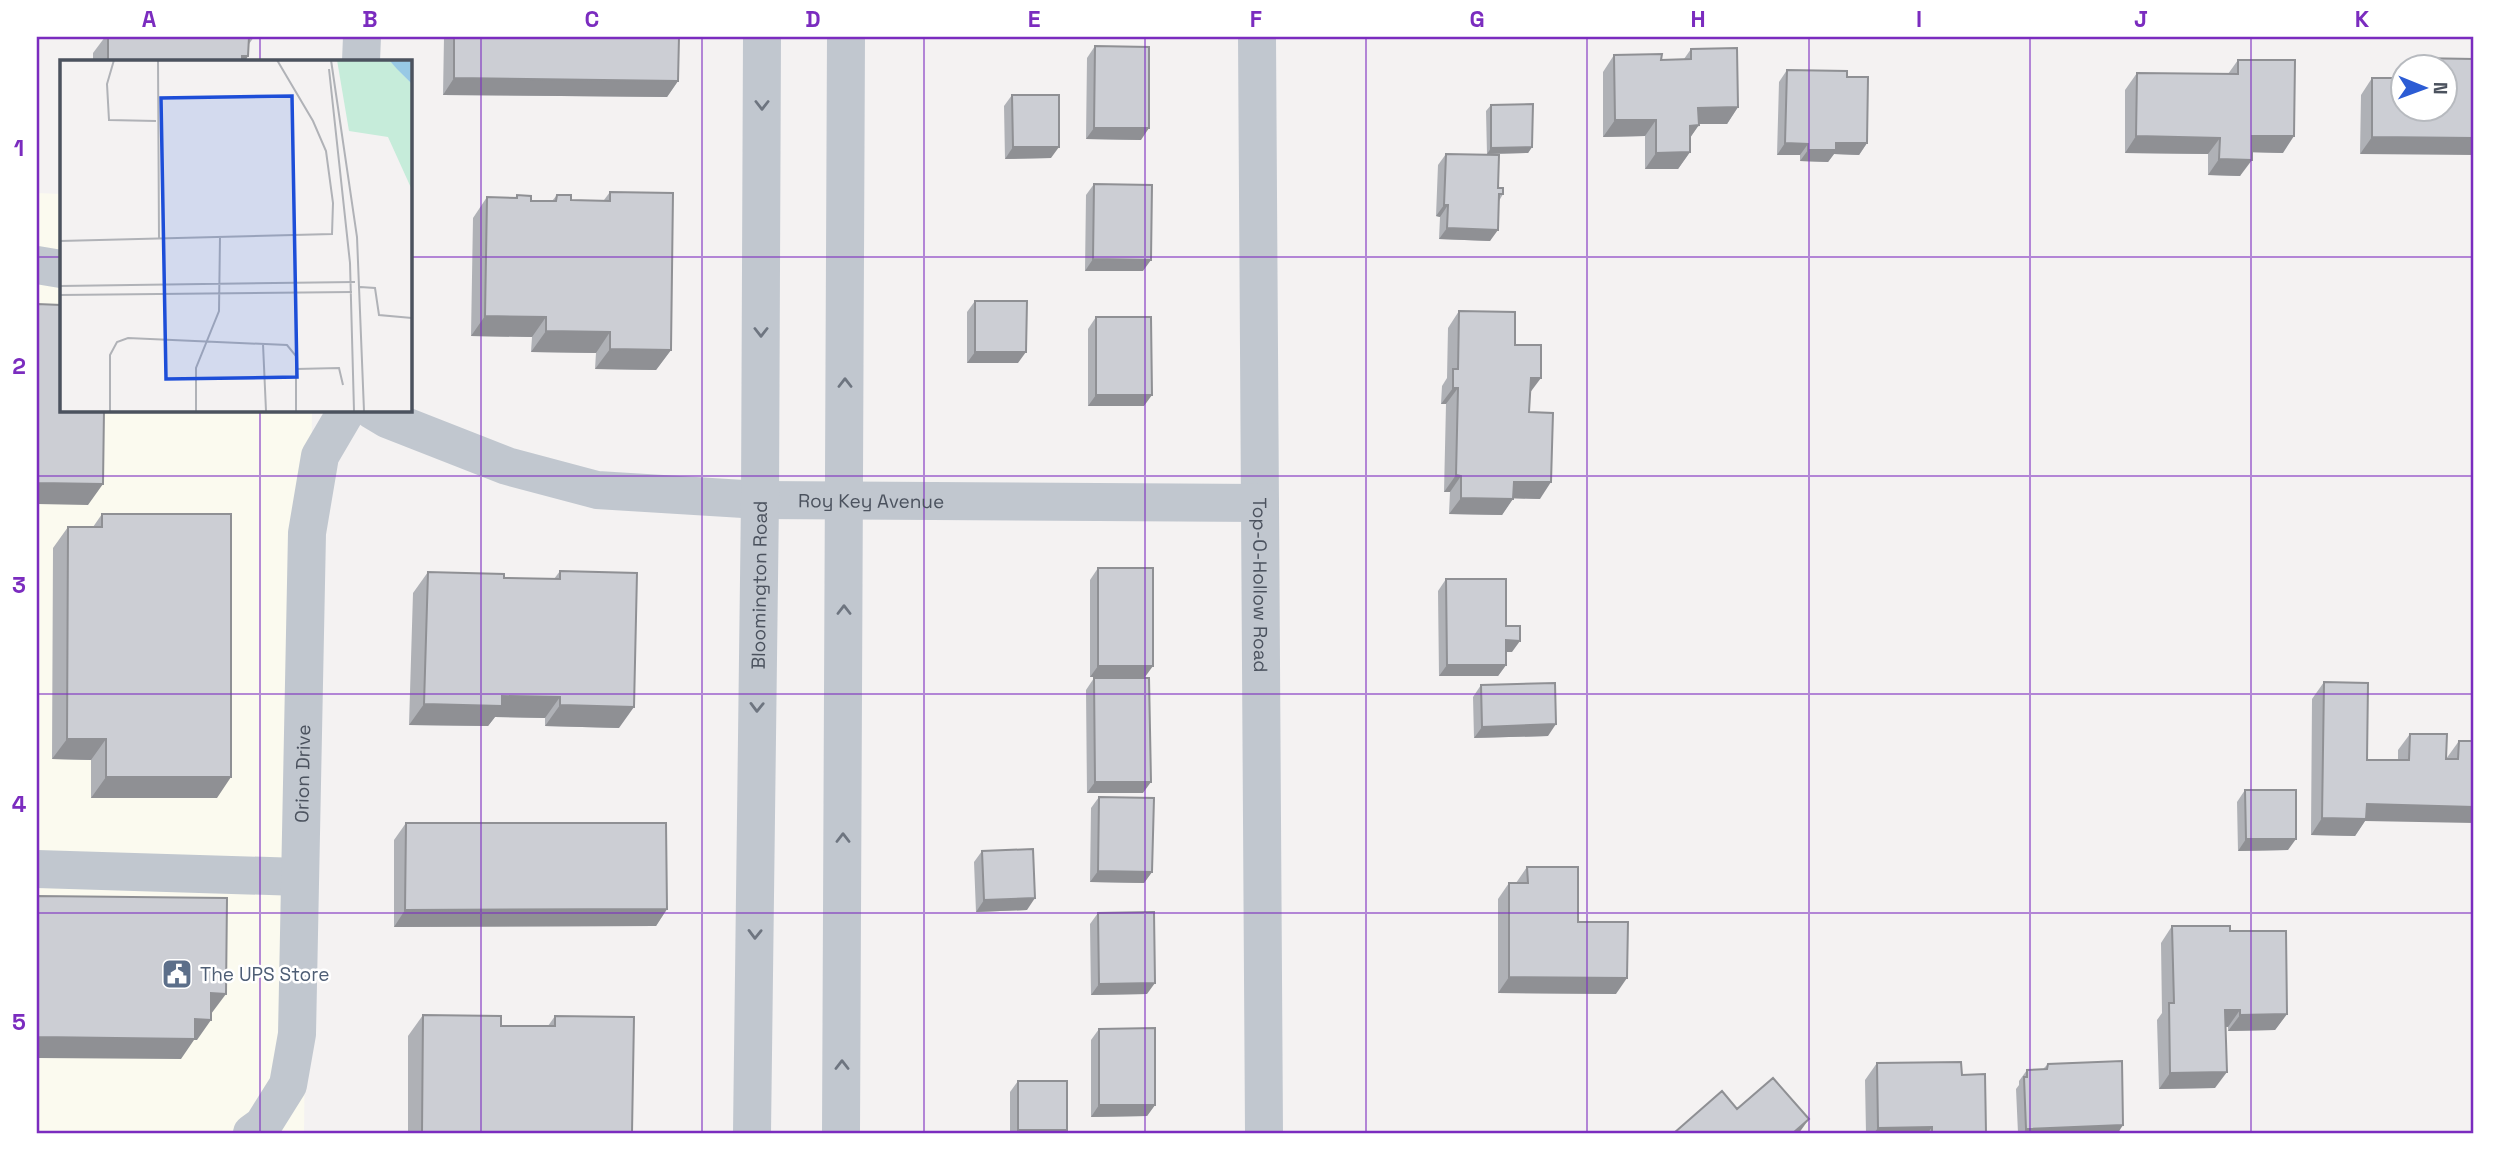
<svg xmlns="http://www.w3.org/2000/svg" width="2511" height="1170" font-family="'Space Grotesk',sans-serif">
<rect width="100%" height="100%" fill="#f4f2f2"/>
<path fill="#fbfaef" d="M37,193L61,194V410H312L304,1133H37Z"/>
<g fill="none" stroke-linecap="round" stroke-linejoin="round">
<g stroke="#c1c7cf" stroke-width="38">
<path id="s1" d="M1257,37L1264,1133"/>
<path d="M361,61L362,37"/>
<path d="M37,265L61,269"/>
<path id="s2" d="M372,410L387,419L507,466L597,490L760,500L1260,503"/>
<path d="M37,869L300,877"/>
<path id="s3" d="M252,1133L263,1125L288,1085L297,1034L307,533L320,456L347,410"/>
<path id="s4" d="M752,1133L760,500L762,37"/>
<path d="M841,1133L846,37"/>
</g>
</g>
<path fill="#afb1b6" d="M105,37H254L249,44L248,56L245,61H93V53Z
M444,37H679L678,81L667,97L443,95Z
M1095,46L1141,140L1086,139L1087,58Z
M1691,49L1738,107L1727,124H1699L1690,138V152L1678,169H1645V136L1603,137V72L1614,55L1661,60L1684,59Z
M2415,58L2474,59L2360,154L2361,95L2372,78L2403,108L2445,66H2409Z
M2238,60L2283,153L2252,152L2240,176L2208,175V154L2125,153V90L2137,73L2228,74Z
M1787,70L1847,77L1867,143L1859,155L1834,154L1828,162L1800,161V155H1777L1779,82Z
M1012,95L1051,158L1005,159L1004,106Z
M1491,105L1532,147L1528,153L1487,154L1486,111Z
M1446,154L1498,188L1503,194L1499,201L1490,241L1439,239L1440,217L1436,216L1438,165Z
M1094,184L1143,271H1085L1086,195Z
M610,192L671,350L656,370L595,369L596,353L531,352L532,337L471,336L473,218L487,197L515,198L517,195L531,201H552L557,195L571,200H604Z
M975,301L1018,363H967V312Z
M1459,311L1515,345L1530,393L1529,412L1540,499L1513,498L1502,515L1449,514L1450,492H1444L1446,404H1441L1442,386L1447,378L1448,328Z
M1096,317L1144,406H1088V329Z
M102,514L217,798H91V760L52,759L53,548L68,527H93Z
M1098,568L1145,677H1090V580Z
M560,571L619,728L545,726V718L495,717L488,726L409,725L413,593L428,572L504,578L554,579Z
M1446,579L1506,626L1512,652H1506V665L1498,676H1439L1438,591Z
M1094,678L1143,793H1087L1086,690Z
M2324,682L2367,760H2398V750L2410,734L2446,759L2459,741L2472,752L2365,821L2355,836L2311,835L2312,699Z
M1481,685L1548,736L1474,738L1473,697Z
M2245,790L2288,850L2238,851L2237,802Z
M1099,797L1152,872L1144,883L1090,882L1091,808Z
M406,823L667,909L656,926L394,927V840Z
M982,851L1027,910L976,912L974,862Z
M1527,867L1578,922L1616,994L1498,993V899L1509,883H1516Z
M1098,913L1147,994L1091,995L1090,924Z
M2172,926L2230,931L2287,1014L2275,1030L2228,1031V1027H2226L2215,1088L2159,1089L2157,1020L2162,1013L2161,943Z
M423,1015L501,1026H548L555,1016L632,1133H408V1036Z
M1099,1029L1155,1105L1147,1116L1091,1117V1040Z
M1877,1063L1962,1075L1986,1133H1866L1865,1080Z
M2048,1064L2118,1133H2018L2016,1089L2019,1085V1081L2027,1070L2043,1069Z
M1018,1081L1067,1130L1065,1133H1010V1092Z"/>
<path fill="#8f9094" d="M242,56H248L245,61H239Z
M454,78L678,81L667,97L443,95Z
M1738,107L1727,124H1687L1698,108Z
M1615,120H1656L1645,136L1603,137Z
M1699,125L1687,142L1690,126Z
M1094,128H1149L1141,140L1086,139Z
M2136,136L2220,138L2208,154L2125,153Z
M2252,136H2294L2283,153L2241,152Z
M2372,137L2474,138V155L2360,154Z
M1785,143L1808,144L1800,155H1777Z
M1836,143H1867L1859,155L1834,154L1828,162L1800,161L1808,150Z
M1013,147H1059L1051,158L1005,159Z
M1532,147L1528,153L1487,154L1491,148Z
M1690,152L1678,169H1645L1656,153Z
M2219,159L2252,160L2240,176L2208,175Z
M1444,205H1448L1440,217L1436,216Z
M1447,228L1498,230L1490,241L1439,239Z
M1093,259L1151,260L1143,271H1085Z
M485,316L546,317L532,337L471,336Z
M546,331L610,332L596,353L531,352Z
M610,349L671,350L656,370L595,369Z
M975,352H1026L1018,363H967Z
M1531,378H1541L1529,394Z
M1453,388H1458L1446,404H1441Z
M1096,395H1152L1144,406H1088Z
M1456,475L1461,476L1450,492H1444Z
M1514,482H1551L1540,499L1502,498Z
M37,483L103,484L88,505L37,504Z
M1461,498L1513,499L1502,515L1449,514Z
M1506,640L1520,641L1512,652H1498Z
M1447,665H1506L1498,676H1439Z
M1098,666H1153L1145,677H1090Z
M502,696L560,697L545,718L495,717L488,726L409,725L424,704Z
M560,705L634,707L619,728L545,726Z
M1556,724L1548,736L1474,738L1482,727Z
M67,739H106L91,760L52,759Z
M106,777H231L217,798H91Z
M1095,782H1151L1143,793H1087Z
M2367,804L2474,807V823L2365,821L2355,836L2311,835L2322,818Z
M2246,839H2296L2288,850L2238,851Z
M1098,871L1152,872L1144,883L1090,882Z
M1035,898L1027,910L976,912L984,900Z
M667,909L656,926L394,927L405,910Z
M1509,977L1627,978L1616,994L1498,993Z
M1155,983L1147,994L1091,995L1099,984Z
M211,993L226,994L211,1014Z
M2225,1010H2240L2228,1027L2214,1026Z
M2287,1014L2275,1030L2228,1031L2240,1015Z
M195,1019L211,1020L197,1040H194L181,1059L37,1058V1037Z
M2227,1072L2215,1088L2159,1089L2170,1073Z
M1099,1105H1155L1147,1116L1091,1117Z
M1809,1119L1799,1133H1793Z
M2123,1125L2118,1133H2023L2026,1129Z
M1932,1127L1928,1133H1874L1878,1128Z
M1018,1130H1067L1065,1133H1015Z"/>
<path fill="#ccced4" stroke="#8f9094" stroke-width="2" d="M108,37H249L248,56H242V61H108Z
M454,37H679L678,81L454,78Z
M1095,46L1149,47V128H1094Z
M1737,48L1738,107L1698,108L1699,125L1690,126V152L1656,153V120H1615L1614,55L1662,54L1661,60L1691,59V49Z
M2415,58L2474,59V138L2372,137V78H2403V108H2445V66H2415Z
M2238,60H2295L2294,136H2252V160L2219,159L2220,138L2136,136L2137,73L2238,74Z
M1787,70L1847,71V77H1868L1867,143H1836V150H1808V144L1785,143Z
M1012,95H1059V147H1013Z
M1533,104L1532,147L1491,148V105Z
M1446,154L1499,155L1498,188H1503V194H1499L1498,230L1447,228L1448,205H1444Z
M1094,184L1152,185L1151,260L1093,259Z
M610,192L673,193L671,350L610,349V332L546,331V317L485,316L487,197L517,198V195L531,196V201H556L557,195H571V200L610,201Z
M975,301H1027L1026,352H975Z
M37,304L61,305V410H104L103,484L37,483Z
M1459,311L1515,312V345H1541V378H1531L1529,412L1553,413L1551,482H1514L1513,499L1461,498V476L1456,475L1458,388H1453V369H1458Z
M1096,317H1151L1152,395H1096Z
M102,514H231V777H106V739H67L68,527H102Z
M1098,568H1153V666H1098Z
M560,571L637,573L634,707L560,705V697L502,696V706L424,704L428,572L504,574V578L560,579Z
M1446,579H1506V626H1520V641L1506,640V665H1447Z
M1094,678H1149L1151,782H1095Z
M2324,682L2368,683L2367,760H2409L2410,734H2447L2446,759H2458L2459,741H2472V752H2474V807L2367,804L2366,819L2322,818Z
M1555,683L1556,724L1482,727L1481,685Z
M2245,790H2296V839H2246Z
M1099,797L1154,798L1152,872L1098,871Z
M406,823H666L667,909L405,910Z
M1033,849L1035,898L984,900L982,851Z
M1527,867H1578V922H1628L1627,978L1509,977V883H1528Z
M37,896L227,898L226,994L211,993V1020L195,1019V1039L37,1037Z
M1154,912L1155,983L1099,984L1098,913Z
M2172,926H2230V931H2286L2287,1014L2240,1015V1010H2225L2227,1072L2170,1073L2169,1003H2174Z
M423,1015L501,1016V1026H555V1016L634,1017L632,1133H422Z
M1155,1028V1105H1099V1029Z
M2122,1061L2123,1125L2026,1129L2024,1077H2027V1070L2047,1069L2048,1064Z
M1961,1062L1962,1075L1985,1074L1986,1133H1932V1127L1878,1128L1877,1063Z
M1773,1078L1809,1119L1793,1133H1674L1722,1091L1737,1109Z
M1018,1081H1067V1130H1018Z"/>
<defs><path id="oneway-chevron" d="M-2-3.5L2.5 0L-2 3.5" fill="none" stroke-width="1.6" stroke-linecap="round" stroke-linejoin="round" transform="scale(1.75)"/></defs>
<g stroke="#6e7580">
<use href="#oneway-chevron" transform="translate(762 105) rotate(90)"/>
<use href="#oneway-chevron" transform="translate(761 332) rotate(90)"/>
<use href="#oneway-chevron" transform="translate(845 383) rotate(-90)"/>
<use href="#oneway-chevron" transform="translate(844 610) rotate(-90)"/>
<use href="#oneway-chevron" transform="translate(757 707) rotate(91)"/>
<use href="#oneway-chevron" transform="translate(843 838) rotate(-90)"/>
<use href="#oneway-chevron" transform="translate(755 934) rotate(91)"/>
<use href="#oneway-chevron" transform="translate(842 1065) rotate(-90)"/>
</g>
<path fill="none" stroke="#7b2cbf" stroke-width="2" stroke-opacity="0.55" d="M260,37V61M481,37V1133M702,37V1133M924,37V1133M1145,37V1133M1366,37V1133M1587,37V1133M1809,37V1133M2030,37V1133M2251,37V1133M37,257H61M410,257H2474M260,410V1133M37,476H2474M37,694H2474M37,913H2474"/>
<defs>
<g id="civic-square" transform="scale(1.575)"><rect x="-9" y="-9" width="18" height="18" rx="4" fill="#5c6f8a" stroke="#fff"/><path d="M-.6-6.5H3V-4.5H.6V-3L4-1V1h2V6H-6V1h2V-1L-.6-3ZM-1.2 2.5V6h2.4V2.5Z" fill="#fff"/></g>
</defs>
<g fill-rule="evenodd">
<use href="#civic-square" x="177" y="974"/>
</g>
<g text-anchor="middle" dominant-baseline="central" stroke-width="5" stroke-linejoin="round" paint-order="stroke">
<g font-size="19" fill="#4b525e" stroke="#fff">
<text stroke="none"><textPath href="#s2" startOffset="514">Roy Key Avenue</textPath></text>
<text stroke="none"><textPath href="#s4" startOffset="548">Bloomington Road</textPath></text>
<text stroke="none"><textPath href="#s1" startOffset="548">Top-O-Hollow Road</textPath></text>
<text stroke="none"><textPath href="#s3" startOffset="373">Orion Drive</textPath></text>
</g>
<g font-size="19" fill="#4e5e75" stroke="#fff" text-anchor="start">
<text x="200" y="974">The UPS Store</text>
</g>
</g>
<g transform="translate(60 60)">
<rect width="352" height="352" fill="#f4f2f2"/>
<path d="M277,0H329L352,24V130L328,77L289,71Z" fill="#c6ecda"/>
<path d="M329,0H352V24L337,9Z" fill="#98c9e5"/>
<path fill="none" stroke="#b0b2b7" stroke-width="2" d="M54,0L47,24L49,60L96,61M98,0L99,179M271,0L297,177L304,351M269,9L290,203L294,351M0,181L272,174L273,143L266,91L253,61L217,0M0,226L295,222M300,227L315,228L319,255L352,258M0,235L292,232M203,284L206,351M236,309L279,308L283,325M50,351V295L57,282L68,278L227,285L236,296V351M136,351V308L159,251L160,177"/>
<path fill="#1d4ed8" fill-opacity="0.15" stroke="#1d4ed8" stroke-width="3.5" d="M232,36L237,317L106,319L101,38Z"/>
<rect width="352" height="352" fill="none" stroke="#4b525e" stroke-width="3.5"/>
</g>
<rect width="2511" height="1170" fill="none" stroke="#ffffff" stroke-width="77"/>
<g transform="translate(2424 88) rotate(91)"><circle r="33" fill="#ffffff" stroke="#b7babf" stroke-width="2"/>
<path d="M0-5L12 26L0 18L-12 26Z" fill="#2c5cd4"/>
<text y="-10" font-size="19" font-weight="bold" text-anchor="middle" fill="#4b525e">N</text>
</g>
<rect x="38" y="38" width="2434" height="1094" fill="none" stroke="#7b2cbf" stroke-width="2.5"/>
<g font-size="23" text-anchor="middle" font-weight="bold" fill="#7b2cbf">
<text x="149" y="27">A</text>
<text x="370" y="27">B</text>
<text x="592" y="27">C</text>
<text x="813" y="27">D</text>
<text x="1034" y="27">E</text>
<text x="1256" y="27">F</text>
<text x="1477" y="27">G</text>
<text x="1698" y="27">H</text>
<text x="1919" y="27">I</text>
<text x="2141" y="27">J</text>
<text x="2362" y="27">K</text>
<text x="19" y="156">1</text>
<text x="19" y="374">2</text>
<text x="19" y="593">3</text>
<text x="19" y="812">4</text>
<text x="19" y="1030">5</text>
</g>
</svg>
